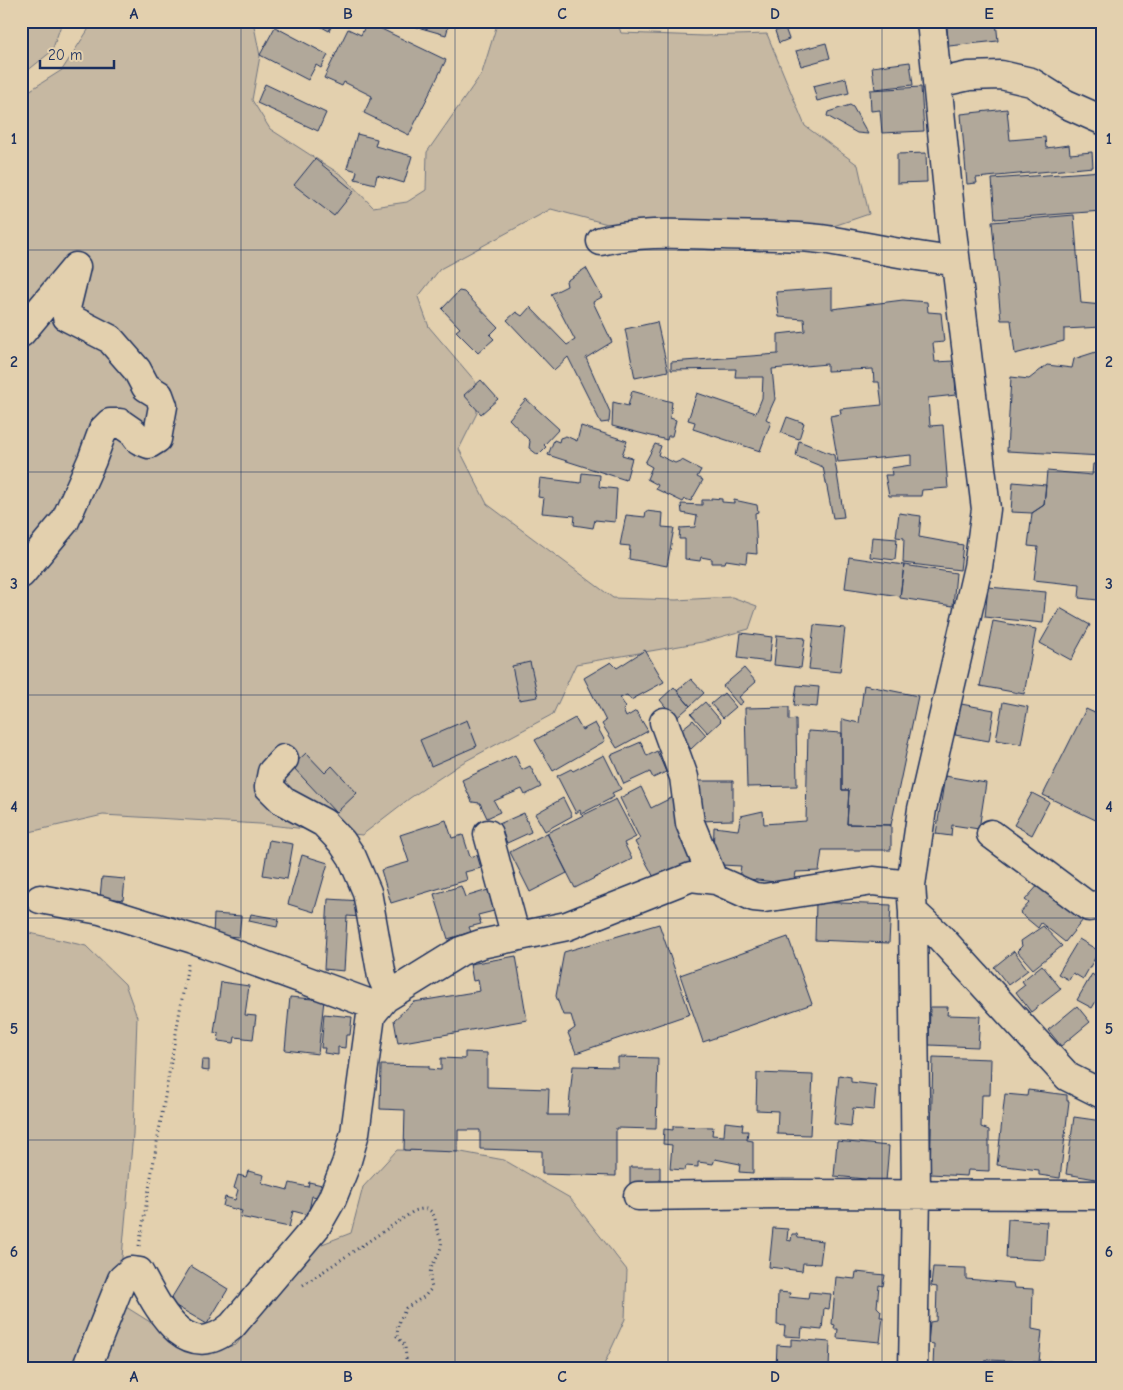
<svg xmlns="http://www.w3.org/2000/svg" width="1123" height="1390" font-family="'Comic Neue',sans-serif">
<rect width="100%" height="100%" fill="#e3d0ae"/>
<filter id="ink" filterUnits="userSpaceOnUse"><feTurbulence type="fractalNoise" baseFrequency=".02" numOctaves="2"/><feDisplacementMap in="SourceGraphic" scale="10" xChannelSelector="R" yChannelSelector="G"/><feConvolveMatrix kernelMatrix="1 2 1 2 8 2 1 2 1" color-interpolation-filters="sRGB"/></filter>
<g filter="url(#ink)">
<path fill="#c6b8a2" stroke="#707480" d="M21,21H61V25L52,51L21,76Z
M84,21H253L260,56L252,100L270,129L343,176L373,207L407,202L426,190L427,152L482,73L498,21H617L621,33L704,36L767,34L805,126L858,165L869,214L760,251L672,241L551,209L440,269L418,297L429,327L475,381L477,413L459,449L487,504L613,598L676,600L732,597L757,606L749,629L702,642L576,664L553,714L462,763L410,798L362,835L260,824L103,815L21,834V96L62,70L88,30Z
M21,931L86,946L125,984L137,1017L133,1134L118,1302L198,1352L236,1345L309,1249L351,1233L363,1187L397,1150L456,1151L504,1160L570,1198L627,1270L625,1319L602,1369H21Z"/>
<path fill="#b1a89a" stroke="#1b2f5e" d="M311,21H334L329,31Z
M396,21H450L446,35Z
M946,21H996L998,41L949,46Z
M367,22L446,60L409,135L364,113L372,96L344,82L342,86L324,78L348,29L361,35Z
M275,27L328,55L321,68L316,65L308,80L260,55Z
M785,28L789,39L779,43L775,31Z
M826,43L830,58L801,66L796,51Z
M910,62L913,85L875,89L872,67Z
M846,78L849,93L817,101L813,86Z
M265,84L326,113L318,131L257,103Z
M921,87L924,131L882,133L880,110L871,111L870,90Z
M850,105L853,107L868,134L857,133L827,116L828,112Z
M1007,109L1010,140L1045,137L1046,148L1069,145L1070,154L1092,152L1093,167L976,178L977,183L967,184L961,114Z
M357,134L377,139L375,146L412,156L404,183L377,175L375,184L355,179L357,171L347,168Z
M926,153L927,182L897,183V154Z
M315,159L354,191L334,216L294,185Z
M1102,171V211L995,219L992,179Z
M1074,215L1081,303L1102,305V327L1064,329V341L1015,354L1011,320H1001L992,222Z
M586,268L602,297L593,302L612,342L586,358L610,412L609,422L601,423L568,357L554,370L507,320L516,312L522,316L530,307L567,345L575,340L551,294L567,286L566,281Z
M832,288V309L903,300L927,302L928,312L941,313L944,342L933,343L935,362L954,361L956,395L928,398L930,426L943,425L948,488L922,490L921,496H889L885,475H892L891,468L911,465V455L838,462L830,416L841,414L840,409L882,405L879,382H874L873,369L827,371V364L772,369L775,399L766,419L771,422L760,451L693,429L695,422L688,420L697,393L756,413L762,398L763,377H735L736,369L671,370V362L778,354V334L805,331L804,319L779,317L776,292Z
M459,291L464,292L498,327L490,335L494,339L478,353L456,331L460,328L442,309Z
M657,322L668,371L635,378L625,329Z
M1102,350V456L1007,451L1011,377L1029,379L1047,365L1072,368L1074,359Z
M481,380L498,399L481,414L464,395Z
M632,391L672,402L670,418L676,420L672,436H668L667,440L612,426L613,402L628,406Z
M526,399L559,429L544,445L546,447L538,455L529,448L530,441L509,419Z
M787,417L804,423L799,439L781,433Z
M581,426L627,441L622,455L632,458L626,480L548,455L554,440L559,442L560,438L566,436L577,441Z
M799,441L834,455L844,517L833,518L823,467L796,456Z
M655,444L661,446L658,455L675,463L682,460L701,470L697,477L703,480L691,501L685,499L683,502L656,489L658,485L647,479L652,467L645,463Z
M1093,464H1102V595L1098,594V600L1079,598L1080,585L1034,580L1038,547L1028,546L1032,513L1044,505L1047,471L1092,475Z
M582,473L600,475L599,487L617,489L615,522L595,520L593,528L574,525L575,516L542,513L544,498L538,497L540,478L581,483Z
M1013,482L1046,485L1044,505L1032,513L1011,512Z
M711,498L722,499V502L734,503V500L757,505L758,512L755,513L757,554L747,553L746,563L726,560L725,563H712V559L701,557L700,561L685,559V539H679L680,528L695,527L697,516L682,513L681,504L702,505V500H711Z
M646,511L663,513L662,527L674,528L667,566L629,559L630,546L620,545L626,515L645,517Z
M899,513L921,516L919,537L963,545L960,570L903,563L904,538L896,537Z
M872,537L897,539L895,560L870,557Z
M849,557L904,565L900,596L845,588Z
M904,565L956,573L953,606L900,598Z
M988,587L1046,592L1043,623L985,617Z
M1060,608L1090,625L1071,660L1040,643Z
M993,621L1036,629L1024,694L980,686Z
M814,625L845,628L840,672L809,669Z
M741,633L772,637L769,662L738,658Z
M777,635L805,638L801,668L774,665Z
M645,650L664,682L631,700L627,695L620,698L626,707L623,710L626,717L636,711L648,731L617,748L602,724L606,721L584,678L611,662L617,668Z
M530,662L538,697L519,700L512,666Z
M744,668L756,682L739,697L743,702L739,705L723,686Z
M691,679L704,693L690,706L677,691Z
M797,685L819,687L817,707L794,705Z
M864,685L918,696L891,825L847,824L849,790H842V719L859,723Z
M674,687L690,706L673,721L670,712L660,700Z
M724,693L736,707L723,718L711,704Z
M705,702L721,721L708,733L691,714Z
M1003,702L1028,707L1021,744L996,740Z
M961,704L994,710L989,741L955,735Z
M1102,704V823L1043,795L1086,709L1097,714Z
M789,707V720L796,719L797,786L747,787L745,708Z
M575,718L582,730L595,723L605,741L553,771L535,740Z
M467,720L477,746L431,766L420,740Z
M693,720L706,735L691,749L677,733Z
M808,731L842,733V790H849L847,824L891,825V850H822L819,871L796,872L794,884L739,878L741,866L721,865V859L713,857L714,827L738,830L741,816L763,811L764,824L806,821Z
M641,742L647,756L657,751L666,772L653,778L650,772L624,784L611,755Z
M306,753L325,773L332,766L357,793L336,813L292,766Z
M515,755L522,770L530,766L541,787L525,795L522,789L494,801L500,812L487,818L480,803L472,802L462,780Z
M604,755L621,789L612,793L614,797L581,814L580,810L576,813L557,776L571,769L573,771Z
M945,776L986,783L979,829L952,825L951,836L936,834Z
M698,781H733V820L698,821Z
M641,787L651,808L675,796L697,860L656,881L635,842L640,839L620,798Z
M1032,793L1049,802L1032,835L1014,825Z
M563,798L572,816L545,831L535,814Z
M616,799L636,837L624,843L632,859L575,888L547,833Z
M524,813L531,832L507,843L499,824Z
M446,820L452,838L463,835L470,857L477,855L481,868L465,872L467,880L391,903L381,870L409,862L400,835Z
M547,833L567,873L530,892L510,852Z
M269,840L293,844L287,879L263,875Z
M302,855L328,863L314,912L288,904Z
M102,877L125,879L123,900L100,897Z
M1040,883L1083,920L1065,942L1041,923L1038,928L1020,913L1029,903L1025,900Z
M461,886L465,897L488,890L494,911L478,915L481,924L469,927L471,932L448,939L434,894Z
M328,899L362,901L361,917L347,916L344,971L324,969Z
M816,902L891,905L889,943L815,940Z
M214,914L241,916L239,937L213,935Z
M251,914L279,919L277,927L249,921Z
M659,924L690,1014L576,1053L568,1033L575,1028L571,1015H563L556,996L564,952Z
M1043,926L1062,946L1033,969L1017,951L1022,946L1021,941Z
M788,937L812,1004L703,1042L680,975Z
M1079,939L1099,951L1083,979L1073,973L1069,980L1058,974Z
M1014,951L1028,970L1008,985L994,967Z
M516,956L527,1020L398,1043L394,1020L414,1002L480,991L478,980L473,981L470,964Z
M1042,965L1061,989L1031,1012L1016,992L1025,985L1022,981Z
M1100,970L1102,991L1092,1008L1077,1000L1092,974L1096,977Z
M221,982L249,986L245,1015L256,1016L253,1039L235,1037L234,1043L218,1041L219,1034L214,1033Z
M290,997L324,1000L318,1054L285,1050Z
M1077,1006L1090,1022L1061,1046L1048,1030Z
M930,1007H948L947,1015L980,1016L978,1047L929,1045Z
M324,1014L352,1017L350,1035H346L345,1048L338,1047V1055L324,1053L325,1048H321Z
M465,1052L487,1053V1087L549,1089L548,1115H568L573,1066L618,1067V1057L658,1058L656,1129L616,1128V1176L542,1174V1151L480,1149V1130H458V1152L404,1150L405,1110L380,1109L381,1065L429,1066V1069L441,1070V1058L465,1059Z
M933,1057L991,1059L990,1095H982L981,1127L989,1130V1171L968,1170L967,1176L930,1174Z
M202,1060H209V1071L201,1070Z
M757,1073L813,1075L810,1135L777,1134L778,1111L756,1110Z
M839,1075L851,1077V1082L876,1085L874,1110L853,1108L851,1126L834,1124Z
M1028,1090L1067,1095V1101H1069L1060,1178L1039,1175V1170L997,1165L1005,1094L1027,1096Z
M1074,1117L1102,1121V1180L1066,1174Z
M725,1122L743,1124L742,1131H748L747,1140L753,1141V1173L739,1172L740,1164L715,1159L713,1164L698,1162V1167L686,1166L685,1170L670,1169L672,1145L663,1144L664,1129L673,1130V1126L713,1127L712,1135L724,1136Z
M837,1141L889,1146L886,1181L834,1176Z
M630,1167H660V1185L630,1184Z
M248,1171L264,1175L262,1183L288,1190L290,1183L308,1187L309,1182L322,1185L318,1197L312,1196L308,1215L293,1211L289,1227L240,1217L242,1211L223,1206L225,1197L235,1200L238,1190L234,1188L238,1175L246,1177Z
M1008,1219L1047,1222L1045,1260L1006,1258Z
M773,1228L788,1229L787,1240L791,1241L792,1234H797L798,1238L823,1241L820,1264L803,1263L802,1271L769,1267Z
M1101,1254H1102V1268L1099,1267Z
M191,1266L228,1289L207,1324L169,1302Z
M933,1267L966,1268V1279L1013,1283L1014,1288L1033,1289L1032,1329L1042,1331L1039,1362L986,1360V1366L933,1365L934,1344L928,1343L930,1322L936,1321L937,1287L931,1286Z
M856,1272L885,1275L883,1286L879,1285L877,1307L881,1311L880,1317H883L880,1342L837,1338L838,1329H834L835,1325L832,1324L836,1277L855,1279Z
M778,1292L790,1293L789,1297L808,1299L809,1292L831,1294L829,1309L824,1308L822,1330L802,1328L801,1337L784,1336L785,1326L777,1325Z
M791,1339L830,1342L829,1369H776L777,1345L791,1346Z
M1097,1358L1102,1359V1369H1096Z
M1048,1361L1067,1363L1066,1369H1047Z"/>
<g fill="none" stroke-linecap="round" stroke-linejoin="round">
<g stroke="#1b2f5e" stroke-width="31">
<path id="minor" d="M937,83L969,76L1001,75L1031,82L1066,104L1102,120
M601,241C642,231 681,234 722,235C757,236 794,235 828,240C871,247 912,257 955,261
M21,333L76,267L66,308L67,317L110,339L137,370L146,387L159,395L163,406L157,439L149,444L139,440L133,432L120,423H110L103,430L92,460L65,521L21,574
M664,722L684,777L690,823L713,879
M284,759L272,772L269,787L283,801L324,823L342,842L352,857L367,892L382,977L390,995
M488,834L516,937
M991,834L1089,907L1102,904
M40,899L100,910L193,939L376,1006
M913,912L940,937L1068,1077L1102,1094
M638,1196L783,1194L1102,1195
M86,1369L122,1279L131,1271L139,1272C159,1309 185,1366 232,1326L316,1227L332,1199L346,1164L355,1133L371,1015L385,998L461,951L481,944L567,926L691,877L716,880L754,897L764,898L873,881L911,885
M913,1369L916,1194L913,912L911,885L922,809L978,567L986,509L952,231L931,21"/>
</g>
<path stroke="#1b2f5e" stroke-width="3" stroke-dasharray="1 4" stroke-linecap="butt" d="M139,1246L188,964
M303,1285L414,1211C432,1205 434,1213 437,1228C438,1235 443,1239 441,1247C436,1266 426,1263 432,1288L425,1296L406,1308L398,1324L397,1336L405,1346L407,1369"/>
<use href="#minor" stroke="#e3d0ae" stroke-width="28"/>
</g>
</g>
<path fill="none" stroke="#1b2f5e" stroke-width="1" stroke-opacity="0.55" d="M241,21V1369M455,21V1369M668,21V1369M882,21V1369M21,250H1102M21,472H1102M21,695H1102M21,918H1102M21,1140H1102"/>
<rect width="1123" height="1390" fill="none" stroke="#e3d0ae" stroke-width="55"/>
<path d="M40 60v8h74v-8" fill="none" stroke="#1b2f5e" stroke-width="2.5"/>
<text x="48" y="60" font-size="15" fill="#1b2f5e" stroke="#e3d0ae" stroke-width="4" paint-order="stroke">20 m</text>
<rect x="28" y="28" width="1068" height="1334" fill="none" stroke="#1b2f5e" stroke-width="2"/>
<g font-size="16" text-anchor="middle" font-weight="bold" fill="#1b2f5e">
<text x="134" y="19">A</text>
<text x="348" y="19">B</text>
<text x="562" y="19">C</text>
<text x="775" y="19">D</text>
<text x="989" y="19">E</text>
<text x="14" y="144">1</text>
<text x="1109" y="144">1</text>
<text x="14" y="367">2</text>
<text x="1109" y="367">2</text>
<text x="14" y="589">3</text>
<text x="1109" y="589">3</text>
<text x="14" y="812">4</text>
<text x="1109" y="812">4</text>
<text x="14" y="1034">5</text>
<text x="1109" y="1034">5</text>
<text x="14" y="1257">6</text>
<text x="1109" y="1257">6</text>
<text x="134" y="1382">A</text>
<text x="348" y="1382">B</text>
<text x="562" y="1382">C</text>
<text x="775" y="1382">D</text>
<text x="989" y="1382">E</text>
</g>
</svg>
